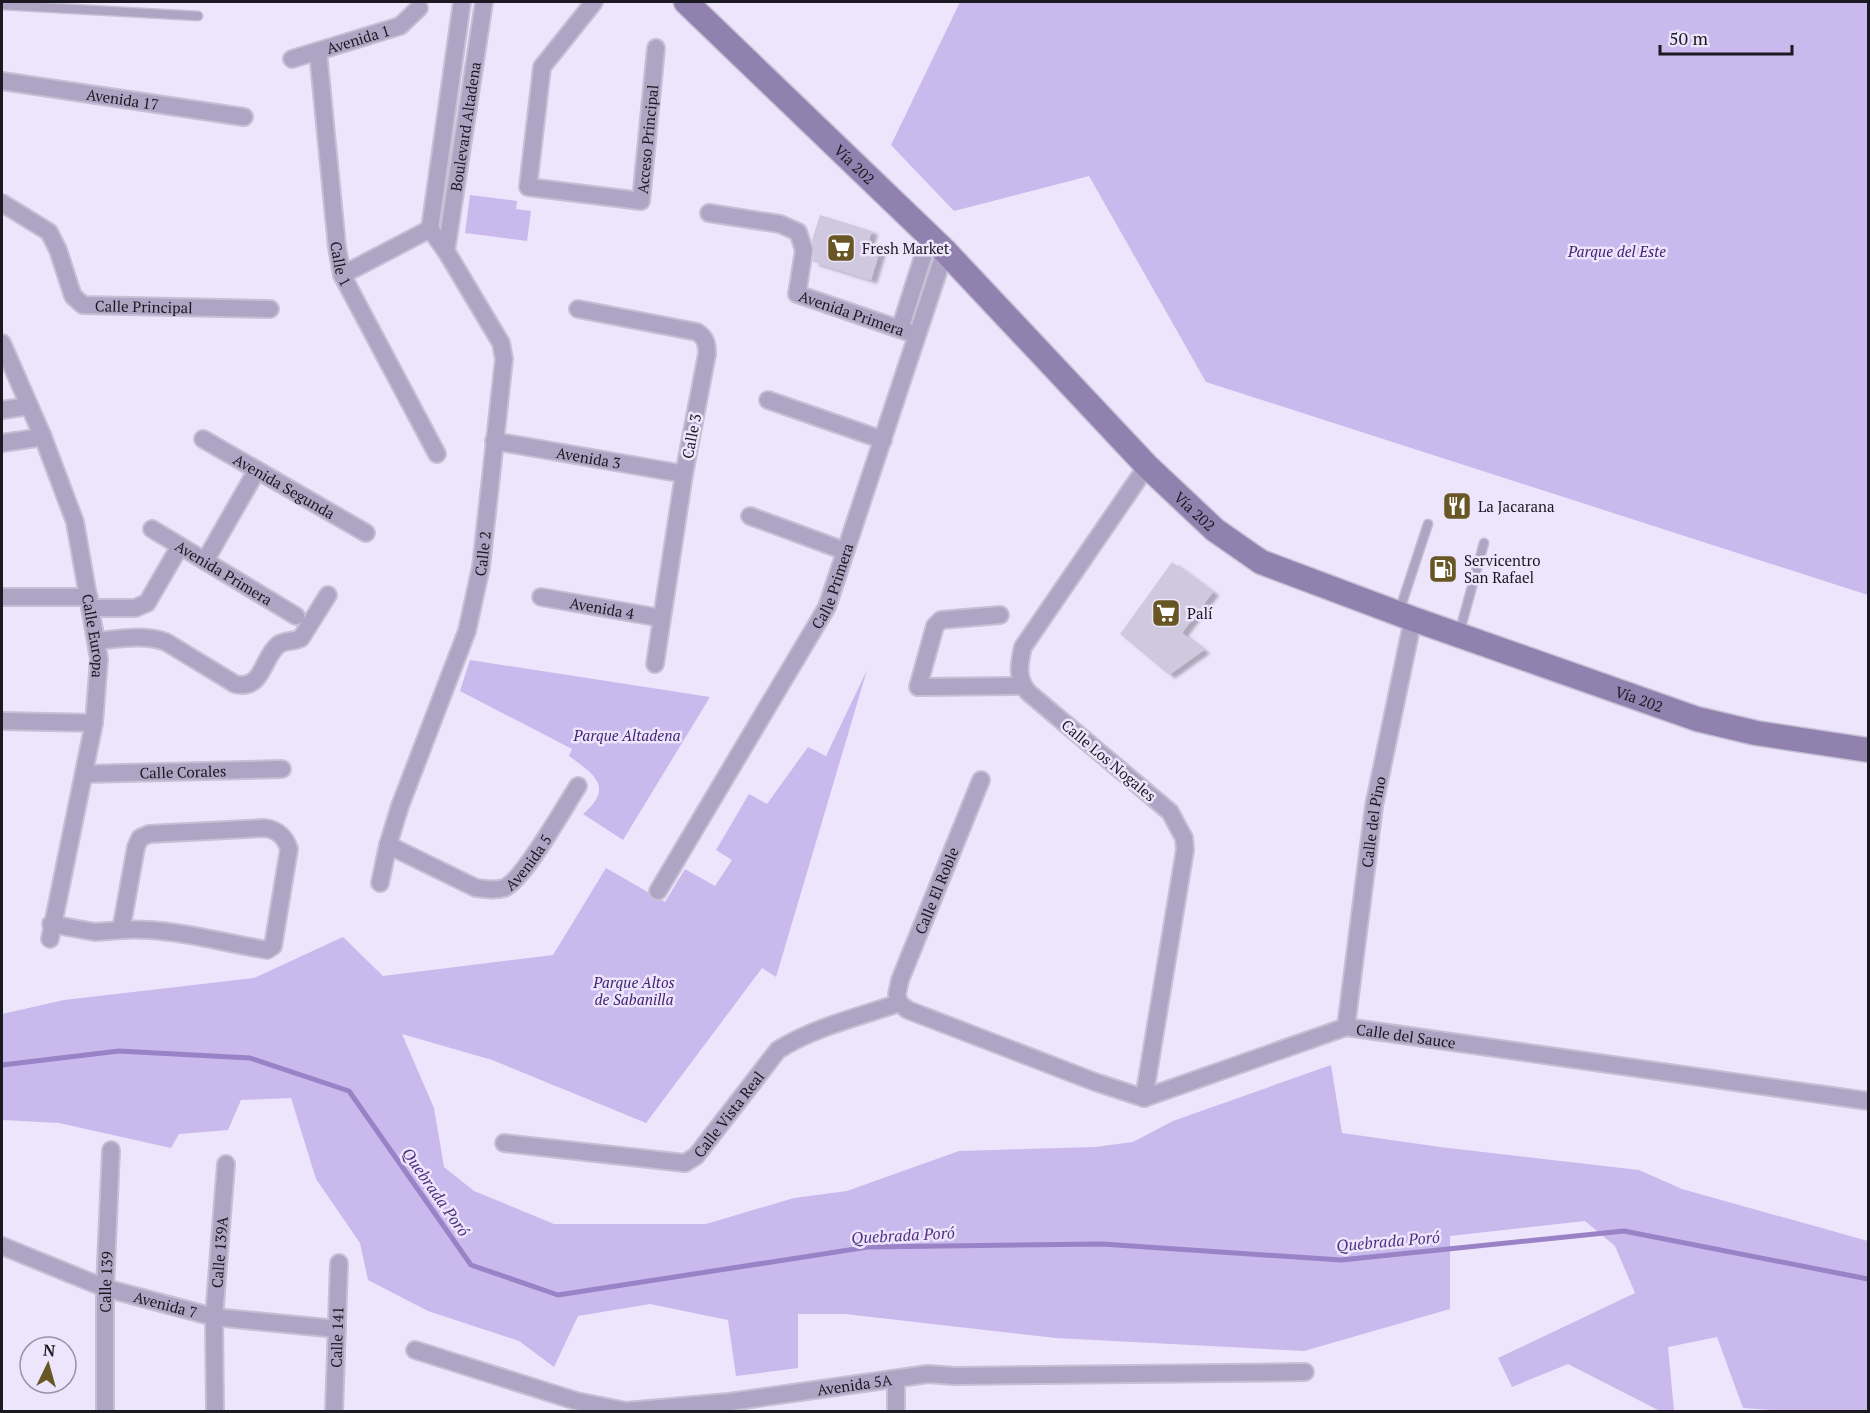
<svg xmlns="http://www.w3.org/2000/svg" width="1870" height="1413" font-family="'PT Serif',serif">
<defs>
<filter id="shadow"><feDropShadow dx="6" dy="3.5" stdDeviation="1.5" flood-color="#0004"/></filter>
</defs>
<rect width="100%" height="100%" fill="#ece5fc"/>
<path fill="#cab9ec" d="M960,2H1868V595L1206,382L1089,176L954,211L891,145Z
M470,195L517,201L516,209L531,211L527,241L465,233Z
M470,660L710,697L623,840L583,814C614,787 595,775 569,756L572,749L460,691Z
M867,670L776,977L762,968L646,1123L492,1060L402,1034L434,1108L444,1167L474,1191L554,1224H706L794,1198L847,1191L959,1151L1095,1147L1133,1142L1173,1121L1331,1065L1342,1133L1440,1147L1639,1170L1682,1189L1868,1241V1411L1801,1412L1743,1408L1717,1337L1668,1347L1674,1411H1660L1568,1364L1512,1387L1498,1358L1635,1293L1615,1246L1585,1221L1450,1236V1309L1304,1351L1056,1338L845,1314H798V1368L736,1376L728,1320L650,1304L578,1316L554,1367L519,1341L428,1311L368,1280L360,1243L316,1179L291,1098L241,1100L228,1130L179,1134L171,1148L59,1123L2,1120V1014L64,1000L254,978L343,937L383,976L553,955L606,868L665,902L685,869L715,886L732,860L716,850L749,794L767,804L808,747L826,756Z"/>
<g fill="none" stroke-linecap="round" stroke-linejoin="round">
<path stroke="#9a82c7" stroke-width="5" d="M2,1065L119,1051L250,1058L349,1091L471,1265L558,1295L868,1247L1102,1244L1341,1260L1624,1231L1868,1279"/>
</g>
<path fill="#cfc8de" filter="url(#shadow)" d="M820,215L872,231L867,246L880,250L871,280L813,262L814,251L812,240Z
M1172,562L1213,592L1182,633L1204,650L1169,675L1120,634Z"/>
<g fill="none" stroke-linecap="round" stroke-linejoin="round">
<g stroke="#c6c0d5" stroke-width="11">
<path id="service" d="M2,5L198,16
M1399,612L1428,524
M1459,634L1484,543"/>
</g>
<g stroke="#c6c0d5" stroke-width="20">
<g id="minor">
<path id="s1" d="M594,2L542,67L528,187L641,201L656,48"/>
<path id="s2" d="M318,52L337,247L342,275L437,454"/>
<path id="s3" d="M292,59L400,26L419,8"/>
<path id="s4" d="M2,81L244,117"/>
<path id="s5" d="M2,203L49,232L58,250L73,296L83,305L270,309"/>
<path id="s6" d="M709,213L780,224L798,232L804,250L797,294L917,335"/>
<path d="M430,229L462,2"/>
<path id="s7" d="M446,251L484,2"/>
<path d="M342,275L430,229"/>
<path d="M578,309L697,332C706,338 707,344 707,354L684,474L655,664"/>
<path d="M900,329L929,238"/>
<path id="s8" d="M2,343L43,437L75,522L99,659L94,723L50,939"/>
<path d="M768,400L883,440"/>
<path d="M2,410L29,406"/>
<path id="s9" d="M203,439L366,533"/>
<path id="s10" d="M494,441L684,474"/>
<path d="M2,443L43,437"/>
<path d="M750,516L845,551"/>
<path id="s11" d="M152,529L296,616"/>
<path d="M205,561L257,470"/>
<path d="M2,597H89"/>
<path id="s12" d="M541,597L661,618"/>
<path d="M91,608H135L147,603L180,546"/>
<path d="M1000,615L941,620L935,626L918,687L1023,686"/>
<path d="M96,641C120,639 143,634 166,642L235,684C263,691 262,658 278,645C284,640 294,642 301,638L328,595"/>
<path d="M2,721L94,723"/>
<path id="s13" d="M84,774L282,769"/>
<path d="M265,828C277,830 285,836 289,849L273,946L267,950C219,942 170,927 121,930L136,847L140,838L149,834Z"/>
<path id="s14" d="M388,845L476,888C486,889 495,891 504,888C523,881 565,806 578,786"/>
<path id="s15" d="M380,883L388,845L400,806L467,631L481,567L504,359L501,343L446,251L430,229"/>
<path id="s16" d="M658,891L827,607L945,251"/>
<path d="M51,924L95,932L121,930"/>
<path id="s17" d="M899,1003L908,1010L1095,1082L1144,1098L1346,1027L1868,1101"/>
<path id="s18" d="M899,1003L897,994L900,980L981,780"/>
<path id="s19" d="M1346,1027L1374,806L1413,619"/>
<path d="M1144,1098L1185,850L1184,838L1170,812L1029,693C1016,679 1019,664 1023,647L1147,466"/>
<path id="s20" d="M504,1143L685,1163L696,1156L778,1050C814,1027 859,1017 899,1003"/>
<path id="s21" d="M2,1246L105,1288L214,1317L337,1329"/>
<path id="s22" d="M415,1350L576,1401L626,1411L729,1402L928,1374L955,1376L1305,1372"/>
<path d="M896,1379V1412"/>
<path id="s23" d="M105,1412V1288L111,1150"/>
<path id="s24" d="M215,1412L214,1317L226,1164"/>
<path id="s25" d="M334,1412L339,1263"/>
</g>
</g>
<g stroke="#c6c0d5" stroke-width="27">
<g id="secondary">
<path id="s26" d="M686,2L945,251L1147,466L1215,530L1261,562L1413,619L1697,719L1756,733L1868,750"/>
</g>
</g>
<use href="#service" stroke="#aea4c3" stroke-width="8"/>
<use href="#minor" stroke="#aea4c3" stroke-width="16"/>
<use href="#secondary" stroke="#9181af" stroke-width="24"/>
</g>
<defs>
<g id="supermarket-square" transform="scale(1.5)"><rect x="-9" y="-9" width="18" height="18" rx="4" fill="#685724" stroke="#ece5fc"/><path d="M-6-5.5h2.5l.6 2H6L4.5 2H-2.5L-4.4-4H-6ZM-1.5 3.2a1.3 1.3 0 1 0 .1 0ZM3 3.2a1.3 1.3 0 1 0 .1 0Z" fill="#fff"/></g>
<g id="restaurant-square" transform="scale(1.5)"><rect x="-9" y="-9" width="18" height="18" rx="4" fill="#685724" stroke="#ece5fc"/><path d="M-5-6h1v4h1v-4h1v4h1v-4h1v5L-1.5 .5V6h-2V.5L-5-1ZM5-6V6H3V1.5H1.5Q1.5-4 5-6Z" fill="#fff"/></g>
<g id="fuel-square" transform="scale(1.5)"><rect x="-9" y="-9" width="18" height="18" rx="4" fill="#685724" stroke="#ece5fc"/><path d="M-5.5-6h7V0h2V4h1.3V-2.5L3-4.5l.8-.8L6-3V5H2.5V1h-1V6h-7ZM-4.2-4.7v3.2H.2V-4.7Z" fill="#fff"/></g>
</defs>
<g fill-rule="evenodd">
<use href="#supermarket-square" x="841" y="248"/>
<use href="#restaurant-square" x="1457" y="506"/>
<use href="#fuel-square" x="1443" y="569"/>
<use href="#supermarket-square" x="1166" y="613"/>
</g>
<g text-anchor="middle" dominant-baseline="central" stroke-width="5" stroke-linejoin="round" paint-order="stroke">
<g font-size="15" fill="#1b1921" stroke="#ece5fc">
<text stroke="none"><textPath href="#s3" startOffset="69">Avenida 1</textPath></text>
<text stroke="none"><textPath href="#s4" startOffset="122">Avenida 17</textPath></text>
<text stroke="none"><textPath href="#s7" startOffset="126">Boulevard Altadena</textPath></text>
<text stroke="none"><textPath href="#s1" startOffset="380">Acceso Principal</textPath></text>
<text stroke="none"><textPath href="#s26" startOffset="234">Vía 202</textPath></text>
<text stroke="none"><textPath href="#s2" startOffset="213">Calle 1</textPath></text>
<text stroke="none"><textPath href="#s5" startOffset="198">Calle Principal</textPath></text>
<text stroke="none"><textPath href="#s6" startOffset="213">Avenida Primera</textPath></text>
<text transform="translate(691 436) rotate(-79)">Calle 3</text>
<text stroke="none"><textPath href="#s10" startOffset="96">Avenida 3</textPath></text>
<text stroke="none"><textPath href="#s9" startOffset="94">Avenida Segunda</textPath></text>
<text stroke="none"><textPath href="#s26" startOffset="720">Vía 202</textPath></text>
<text stroke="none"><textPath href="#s15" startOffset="346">Calle 2</textPath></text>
<text stroke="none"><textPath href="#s11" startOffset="84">Avenida Primera</textPath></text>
<text stroke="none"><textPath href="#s16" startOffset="352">Calle Primera</textPath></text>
<text stroke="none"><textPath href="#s12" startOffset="62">Avenida 4</textPath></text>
<text stroke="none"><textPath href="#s8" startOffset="309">Calle Europa</textPath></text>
<text stroke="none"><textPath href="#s26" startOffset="1206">Vía 202</textPath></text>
<text transform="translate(1109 760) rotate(40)">Calle Los Nogales</text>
<text stroke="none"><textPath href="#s13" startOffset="99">Calle Corales</textPath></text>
<text stroke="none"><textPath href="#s19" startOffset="207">Calle del Pino</textPath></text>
<text stroke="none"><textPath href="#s14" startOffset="162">Avenida 5</textPath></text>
<text stroke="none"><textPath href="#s18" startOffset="120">Calle El Roble</textPath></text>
<text stroke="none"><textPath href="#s17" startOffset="538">Calle del Sauce</textPath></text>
<text stroke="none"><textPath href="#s20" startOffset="248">Calle Vista Real</textPath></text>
<text stroke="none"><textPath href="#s24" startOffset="160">Calle 139A</textPath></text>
<text stroke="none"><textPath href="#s23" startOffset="130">Calle 139</textPath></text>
<text stroke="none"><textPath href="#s21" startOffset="174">Avenida 7</textPath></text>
<text stroke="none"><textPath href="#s25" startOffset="75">Calle 141</textPath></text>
<text stroke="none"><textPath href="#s22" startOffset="450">Avenida 5A</textPath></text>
</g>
<g font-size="15" fill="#1b1921" stroke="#ece5fc" text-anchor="start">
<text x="862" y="248">Fresh Market</text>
<text x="1478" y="506">La Jacarana</text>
<text x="1464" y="560">Servicentro<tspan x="1464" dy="17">San Rafael</tspan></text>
<text x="1187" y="613">Palí</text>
</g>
<g font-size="15" font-style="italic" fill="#431f70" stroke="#ece5fc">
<text x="1617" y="251">Parque del Este</text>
<text x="627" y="735">Parque Altadena</text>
<text x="634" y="982">Parque Altos<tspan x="634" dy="17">de Sabanilla</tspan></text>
</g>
<g font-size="16" font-style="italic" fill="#522f81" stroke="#ece5fc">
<text transform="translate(436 1192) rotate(55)">Quebrada Poró</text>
<text transform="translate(903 1235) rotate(-3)">Quebrada Poró</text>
<text transform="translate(1388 1241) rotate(-5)">Quebrada Poró</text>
</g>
</g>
<rect width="1870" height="1413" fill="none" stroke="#1b1921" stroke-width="6"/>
<g transform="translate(48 1365) rotate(5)"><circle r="28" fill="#ece5fc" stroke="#9893a4" stroke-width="1.5"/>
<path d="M0-4.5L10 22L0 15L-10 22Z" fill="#685724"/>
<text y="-9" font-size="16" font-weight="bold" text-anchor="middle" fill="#1b1921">N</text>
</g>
<path d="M1660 45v9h132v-9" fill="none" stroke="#1b1921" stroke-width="3"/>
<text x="1669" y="45" font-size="18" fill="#1b1921" stroke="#ece5fc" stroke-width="4.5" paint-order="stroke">50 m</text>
</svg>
